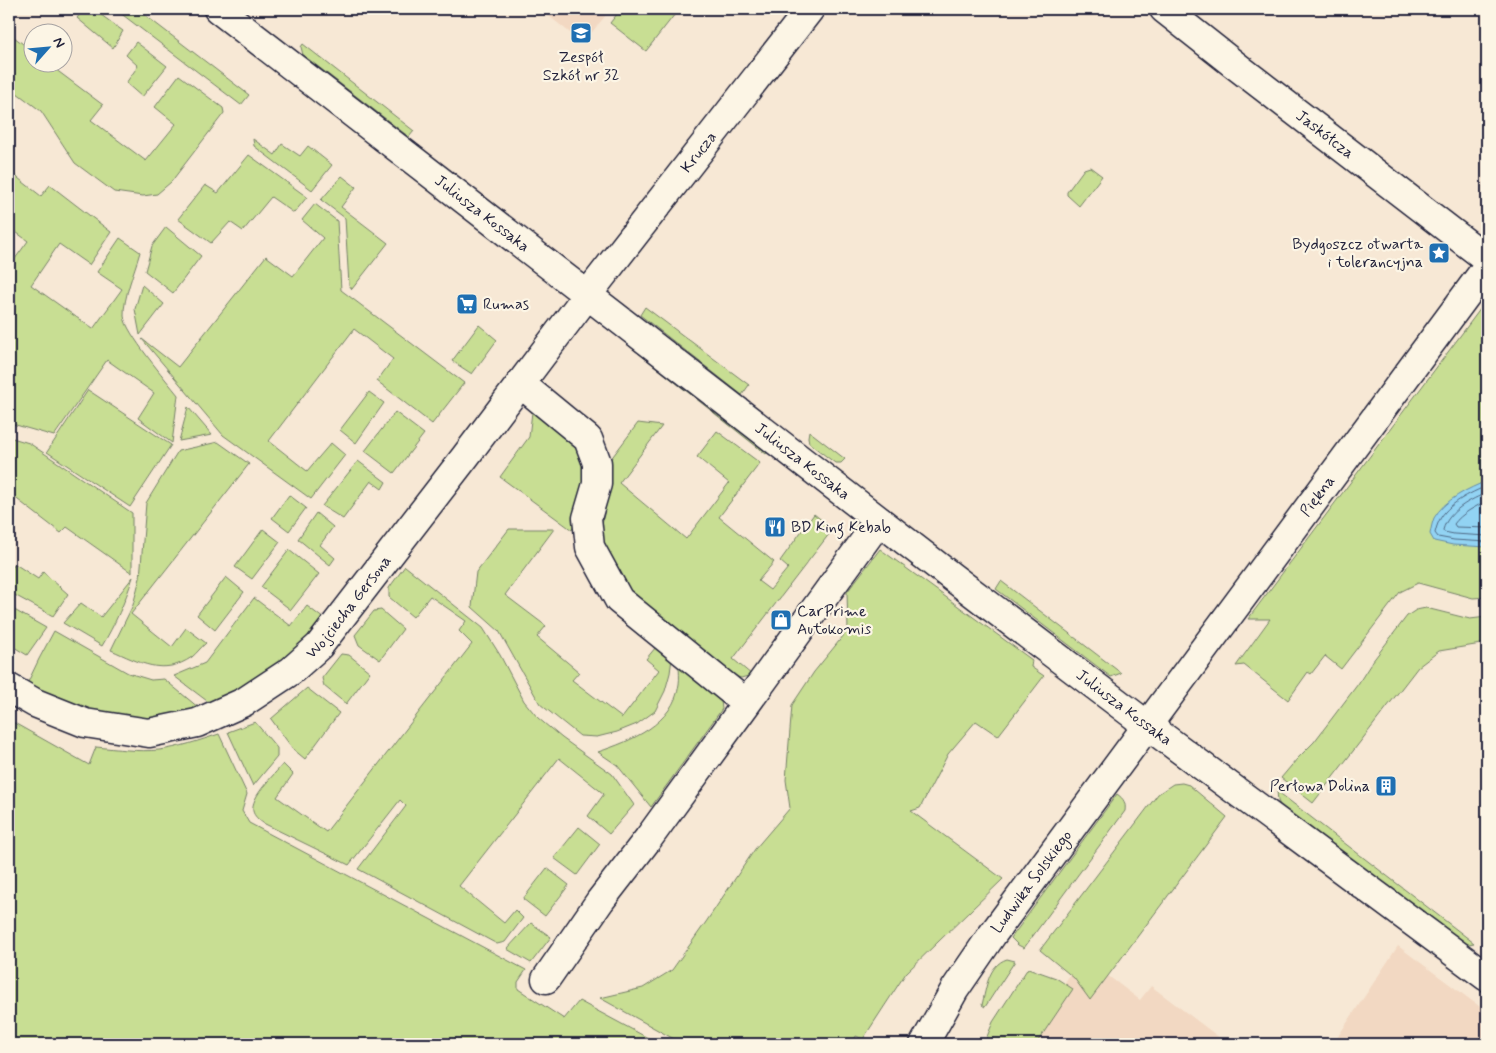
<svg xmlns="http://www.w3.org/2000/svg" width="1496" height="1053" font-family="Mynerve,sans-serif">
<rect width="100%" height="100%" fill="#f7e8d5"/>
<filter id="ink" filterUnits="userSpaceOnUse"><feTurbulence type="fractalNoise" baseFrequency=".02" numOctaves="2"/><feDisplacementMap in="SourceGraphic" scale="10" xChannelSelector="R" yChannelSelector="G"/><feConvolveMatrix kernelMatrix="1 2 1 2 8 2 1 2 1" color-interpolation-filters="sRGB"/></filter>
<g filter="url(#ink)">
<path fill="#f2d8c2" d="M540,9H611L583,43Z
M1398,946L1487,1012V1044H1333Z
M1082,956L1140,1000L1151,986L1228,1044H1025Z"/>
<path fill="#c8de93" stroke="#758067" d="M84,9H93L123,31L113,48L77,18Z
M115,9H137L249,95L241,105Z
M621,9H679L646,51L610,23Z
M9,33L32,51V62L47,63L103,105L91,120L146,161L176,124L155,107L179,75L223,108L224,113L171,182L157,194L143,196L114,192L75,163L41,111L9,87Z
M136,42L167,66L142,97L126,83L138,66L126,55Z
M303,44L414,131L409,137L303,55L301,47Z
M253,139L275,155L282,144L300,156L308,146L332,165L312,190L254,146Z
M249,155L307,197L294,213L271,197L243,231L230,222L211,243L178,219L205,185L218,193Z
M1090,167L1102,176L1079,206L1067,195V192L1084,169Z
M9,171L41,196L50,185L111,232L89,265L59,244L31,285L93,329L122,289L97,272L120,238L140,252C135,270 123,298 124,316C125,332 167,381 178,395L172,443L138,418L154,393L107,360L54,436L9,423V267L28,241L9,227Z
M342,176L356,187L341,207L388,243L352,289L349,285L345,218L321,200Z
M315,204L337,221L341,290L464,383L432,424L377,381L393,359L354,329L269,441L307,471L331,443L345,455L311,499L223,435L142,339L178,367L266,256L293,276L323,238L302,220Z
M166,227L201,256L173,293L145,271L152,246Z
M142,285L164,304L140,335L135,309Z
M1487,300V597L1473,598L1418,583L1400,592L1341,669L1325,656L1311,674L1308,672L1288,700L1244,665L1236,666L1270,619H1248Z
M645,307L749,385L742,395L640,315Z
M479,325L497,340L472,374L452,361Z
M627,339L769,450L766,454L623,341Z
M88,390L171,445L130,507L47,452Z
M369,392L384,403L356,443L340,430Z
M188,407L212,435L179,441Z
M395,412L424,434L394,473L365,451Z
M532,412L565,434L582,452L589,470L584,497L572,530L500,477L529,437Z
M638,423L662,426L619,483L686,539L729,483L697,457L717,431L760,463L719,517L774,562L758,581L770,590L788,568L780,561L814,514L833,529L733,659L752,675L741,678L728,674L628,594L608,559L600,534L609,489L610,460Z
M809,431L845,459L841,463H835L809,443L808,437Z
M9,437L29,443L132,513V573L67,527L61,533L9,493Z
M218,442L249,464L131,614L172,647L186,628L206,643C201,647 197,653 192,657C163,677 139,662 111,650L133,605L140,578L146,503L178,451Z
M358,461L386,482L382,489L371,481L343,519L322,506Z
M289,495L306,508L289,531L272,518Z
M316,513L333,527L320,545L335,558L330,565L298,539Z
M263,529L280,542L252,579L235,567Z
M509,529H554L505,595L546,626L537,637L579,672L572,680L622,718L659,670L646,659L656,647L672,658L670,673L665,691L655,711L637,724L617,732L597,737L580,736L540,704L499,631L472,607L476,572Z
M880,549L1032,660L1031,667L1044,676L998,736L976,721L948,754L920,808L911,811L1003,879L906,973L863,1039L856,1036L852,1044H683L600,998L643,988L672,970L706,922L755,849L790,808L786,780L792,705L814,672L848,630L847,592Z
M289,550L319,574L291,610L261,587Z
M15,564L38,579L43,572L68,594L53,616L9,592V572Z
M405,566L483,628L500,655L524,701L538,718L562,738L612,774L634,805L609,834L588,816L604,794L559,758L459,886L504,923L515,910L523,918L505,942L497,944L358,869L406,806L400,800L349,865L263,823C259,820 254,816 253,811C250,797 274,775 283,764L293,774L277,797L326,832L472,644L459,631L466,621L430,596L413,617L389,597V588Z
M133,577C125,602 115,624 102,646L63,623L81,603L101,617Z
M226,577L244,592L215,630L197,615Z
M1001,581L1121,673L1111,677L996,589Z
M254,598L291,626L307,606L324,619L307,639L266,677L211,704L174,676L205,663Z
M9,607L46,628L27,655L9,644Z
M1426,608L1470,619L1487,617V643L1439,651L1418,667L1313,803L1281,778L1297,759L1314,742L1358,684L1372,662L1407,616L1416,610Z
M381,610L403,629L380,660L359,645L355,635L374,611Z
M54,631L128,673L151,680L164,679L199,708L159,718L119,717L84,712L33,692L28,682L39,659Z
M341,654L349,655L370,672L346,704L324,686L322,678Z
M679,664L714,692L721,701L722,709L651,807L617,765L598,752C631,741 674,724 679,684C680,678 679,671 679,664Z
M307,688L339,713L305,759L293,749L271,719Z
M9,720L89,765L96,747C117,749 138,752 159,750C178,748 201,740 219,734L247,794L242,811L249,823L526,970L518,982V989L564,1019L579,1001L659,1044H9Z
M255,722L277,748V757L253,786L228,732Z
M1182,783L1189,785L1227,817L1090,1000L1074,978L1040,950L1158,794L1173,784Z
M1277,791L1474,943L1463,945L1282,809L1278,801Z
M1117,794C1124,799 1126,803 1125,811L1024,948L1018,945L1011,938Z
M579,827L600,844L577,875L554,858Z
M547,868L569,885L545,916L523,899Z
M531,923L551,937L531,963L507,949Z
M1007,959L1015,961L985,1007L982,1005C986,989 988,965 1007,959Z
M1028,968L1056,978L1073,989L1036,1044H984L993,1022Z"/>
<path fill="#92d3f3" stroke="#658ca9" d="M1487,481V547L1453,545L1434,541L1430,534C1431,529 1432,523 1434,518C1444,500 1469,488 1487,481Z"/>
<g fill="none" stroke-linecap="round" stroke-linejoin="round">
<path stroke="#4f6985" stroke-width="1" d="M1487,486C1470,493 1447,504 1439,521C1437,525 1436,529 1435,533L1438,537L1454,540L1487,542
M1487,493C1471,499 1448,511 1443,530L1444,532L1454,534L1487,536
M1487,501C1476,506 1461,514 1454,524L1456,527L1487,528"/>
<g stroke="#22223b" stroke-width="31">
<g id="minor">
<path id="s1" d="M218,9L952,577L1135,716L1487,977"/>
<path id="s2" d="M1164,9L1235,65L1487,259"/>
<path d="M521,384L588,439L597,463V484L587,518L590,547L619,600L746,703"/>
<path id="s3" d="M9,688L35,703L85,723L149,733L197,723L244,702L291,671L319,646L465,457L588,294L810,9"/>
<path d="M546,979L600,901L648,839L879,521"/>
<path id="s4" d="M924,1044L955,989L992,935L1487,267"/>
</g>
</g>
<use href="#minor" stroke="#fcf5e5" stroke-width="28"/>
</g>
</g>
<defs>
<g id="school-square" transform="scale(1.125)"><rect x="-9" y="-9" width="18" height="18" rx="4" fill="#1f6fb2" stroke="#fcf5e5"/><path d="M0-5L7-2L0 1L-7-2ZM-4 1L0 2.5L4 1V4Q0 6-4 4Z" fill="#fff"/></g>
<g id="sight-square" transform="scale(1.125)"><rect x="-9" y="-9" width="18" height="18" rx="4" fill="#1f6fb2" stroke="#fcf5e5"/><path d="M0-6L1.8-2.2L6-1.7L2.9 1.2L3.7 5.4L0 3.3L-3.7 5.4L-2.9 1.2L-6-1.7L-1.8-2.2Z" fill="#fff"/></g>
<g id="supermarket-square" transform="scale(1.125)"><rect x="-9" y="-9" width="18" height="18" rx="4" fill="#1f6fb2" stroke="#fcf5e5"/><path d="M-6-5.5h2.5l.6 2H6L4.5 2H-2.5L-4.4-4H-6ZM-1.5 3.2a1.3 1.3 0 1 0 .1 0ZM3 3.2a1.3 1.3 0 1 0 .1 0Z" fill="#fff"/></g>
<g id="restaurant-square" transform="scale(1.125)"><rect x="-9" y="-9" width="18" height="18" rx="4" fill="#1f6fb2" stroke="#fcf5e5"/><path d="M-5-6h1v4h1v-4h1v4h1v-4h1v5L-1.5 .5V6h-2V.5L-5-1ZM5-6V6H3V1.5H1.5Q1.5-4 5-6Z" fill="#fff"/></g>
<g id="shop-square" transform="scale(1.125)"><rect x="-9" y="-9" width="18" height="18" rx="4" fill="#1f6fb2" stroke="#fcf5e5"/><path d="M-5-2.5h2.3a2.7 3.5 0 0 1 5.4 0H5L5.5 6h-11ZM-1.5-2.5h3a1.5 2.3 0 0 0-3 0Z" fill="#fff"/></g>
<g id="building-square" transform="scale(1.125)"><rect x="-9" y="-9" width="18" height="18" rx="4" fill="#1f6fb2" stroke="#fcf5e5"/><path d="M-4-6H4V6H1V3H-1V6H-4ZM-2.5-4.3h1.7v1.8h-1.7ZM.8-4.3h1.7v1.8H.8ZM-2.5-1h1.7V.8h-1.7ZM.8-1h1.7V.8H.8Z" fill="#fff"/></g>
</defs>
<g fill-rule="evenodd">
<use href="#school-square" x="581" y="33"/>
<use href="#sight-square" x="1439" y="253"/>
<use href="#supermarket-square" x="467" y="304"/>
<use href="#restaurant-square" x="775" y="527"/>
<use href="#shop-square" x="781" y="620"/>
<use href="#building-square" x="1386" y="786"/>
</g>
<g text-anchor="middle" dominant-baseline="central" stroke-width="4.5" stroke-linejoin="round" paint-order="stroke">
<g font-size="16" fill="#22223b" stroke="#fcf5e5" text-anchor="start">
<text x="581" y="57" text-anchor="middle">Zespół<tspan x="581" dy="18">Szkół nr 32</tspan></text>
<text x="1423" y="244" text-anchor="end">Bydgoszcz otwarta<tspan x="1423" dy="18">i tolerancyjna</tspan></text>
<text x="483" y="304">Rumas</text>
<text x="791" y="527">BD King Kebab</text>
<text x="797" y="611">CarPrime<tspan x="797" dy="18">Autokomis</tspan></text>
<text x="1370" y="786" text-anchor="end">Perłowa Dolina</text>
</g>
<g font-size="16" fill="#22223b" stroke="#fcf5e5">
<text stroke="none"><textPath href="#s2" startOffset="204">Jaskółcza</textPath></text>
<text stroke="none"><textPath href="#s3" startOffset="966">Krucza</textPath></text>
<text stroke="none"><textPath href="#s1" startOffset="334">Juliusza Kossaka</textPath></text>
<text stroke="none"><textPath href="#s1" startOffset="739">Juliusza Kossaka</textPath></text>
<text stroke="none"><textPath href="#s4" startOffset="675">Piękna</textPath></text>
<text stroke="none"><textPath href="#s3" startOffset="392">Wojciecha Gersona</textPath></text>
<text stroke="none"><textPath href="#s1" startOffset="1144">Juliusza Kossaka</textPath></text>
<text stroke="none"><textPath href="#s4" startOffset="195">Ludwika Solskiego</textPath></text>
</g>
</g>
<rect width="1496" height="1053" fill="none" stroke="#fcf5e5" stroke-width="30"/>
<rect x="15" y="15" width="1466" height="1023" fill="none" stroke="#22223b" stroke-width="2" filter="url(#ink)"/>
<g transform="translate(48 48) rotate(63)"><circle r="24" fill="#fcf5e5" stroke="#a5a1a1"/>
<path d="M0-4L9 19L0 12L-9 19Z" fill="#1f6fb2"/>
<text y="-8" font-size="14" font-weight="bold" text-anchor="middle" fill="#22223b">N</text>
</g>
</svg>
